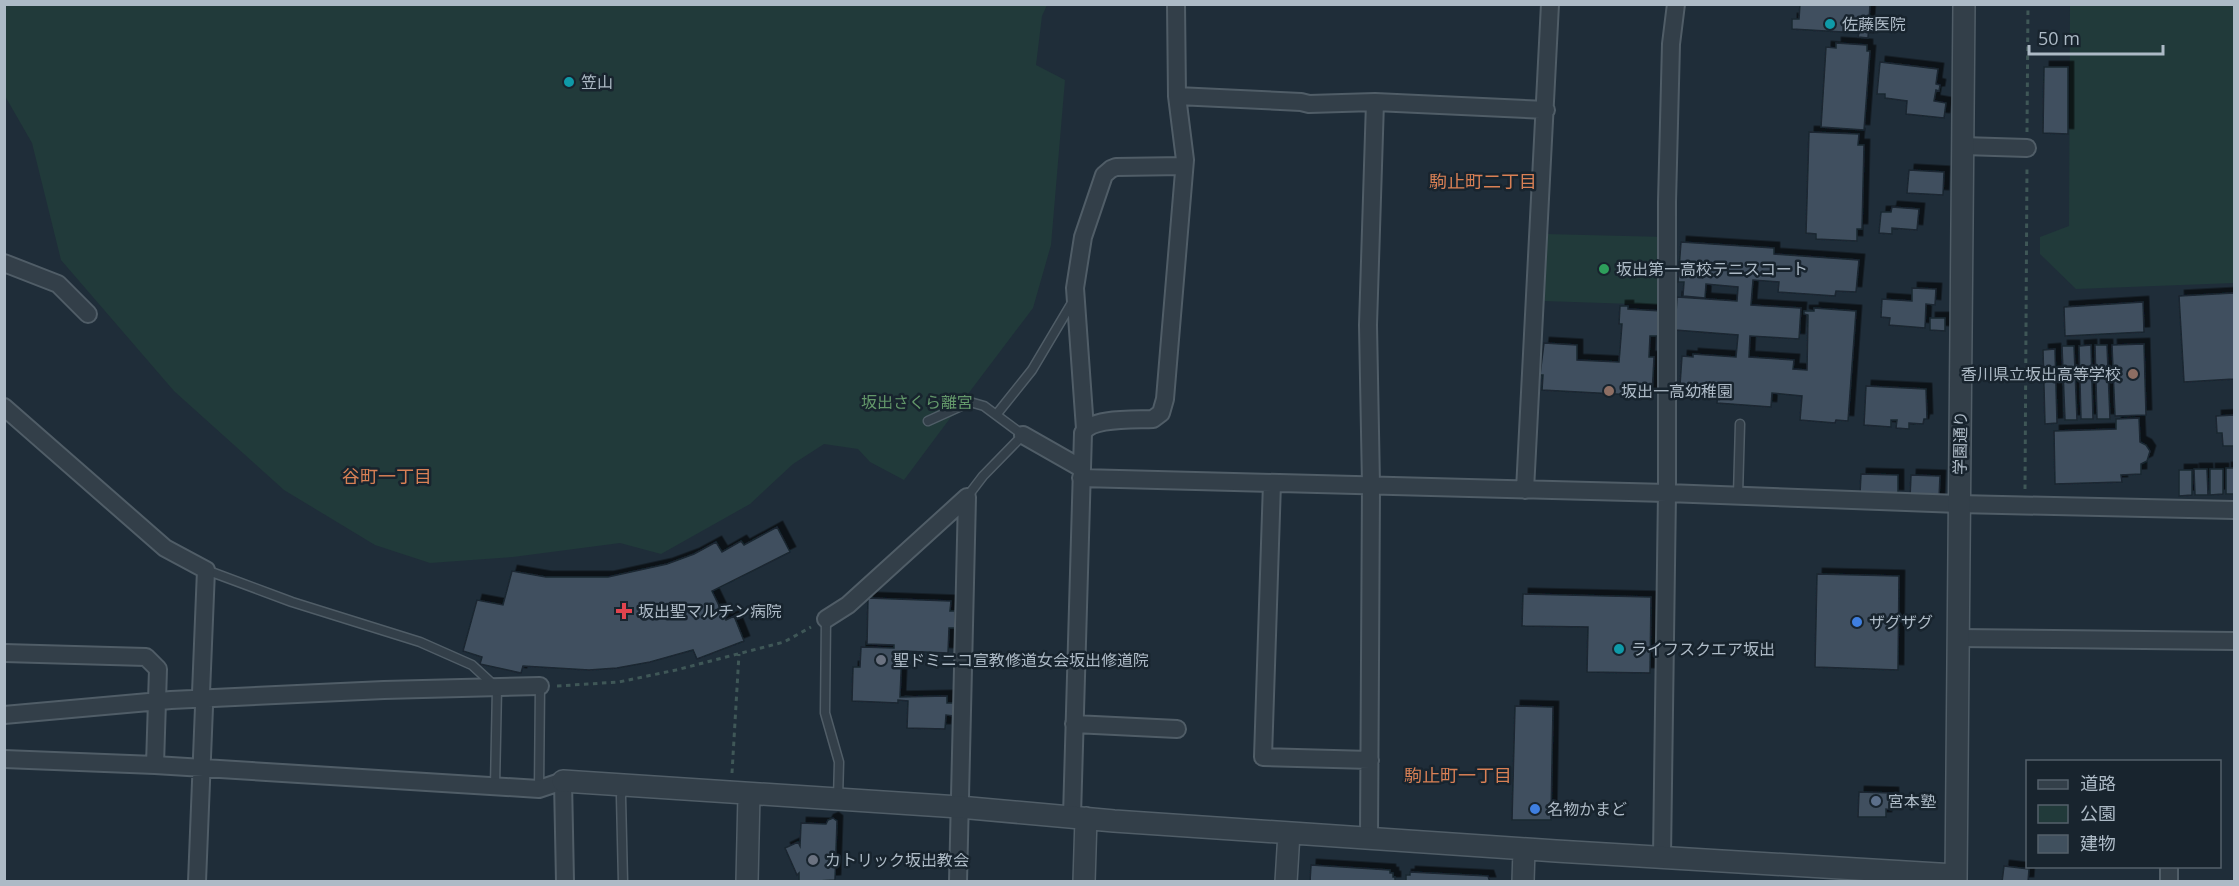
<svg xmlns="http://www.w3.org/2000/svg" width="2239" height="886" font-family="'Open Sans','Noto Sans JP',sans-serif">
<defs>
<filter id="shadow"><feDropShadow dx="5.5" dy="-5.5" stdDeviation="0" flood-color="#0009"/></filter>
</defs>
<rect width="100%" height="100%" fill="#1f2d39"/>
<path fill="#213a3a" d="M4,5H1047L1042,16L1036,65L1065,80L1051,245L1033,308L962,402L968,408L951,417L904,480L870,462L858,449L824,444L793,464L750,504L661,554L620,543L513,557L430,563L375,545L284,490L174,391L61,260L32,143L5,96Z
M2070,5H2234V283L2076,289L2040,254V237L2069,226Z
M1545,234L1666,237L1663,305L1543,301Z"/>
<path fill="#40505e" stroke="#1a2630" stroke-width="1.5" filter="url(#shadow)" d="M1800,4H1870L1868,38L1858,37L1859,33L1792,29V19H1799Z
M1836,43L1867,45V51H1870L1864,130L1821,127L1826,47L1836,48Z
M1880,62L1938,69L1936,84L1940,85L1939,91L1936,90L1934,101L1946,103L1944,118L1906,114L1907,101L1885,98V94H1877Z
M2044,67H2068V134L2043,133Z
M1809,132L1859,134L1858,145H1864L1862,229H1857V241L1816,239V234L1806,233Z
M1909,170L1944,172L1943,195L1907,193Z
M1892,207L1919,209L1917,230L1892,228V234L1879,233L1881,212H1891Z
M1681,242L1774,248V254L1859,260L1856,292L1836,291L1835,296L1778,292L1779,282L1753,280L1751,305L1801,308L1799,339L1750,336L1749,357L1794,360L1793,369L1807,370L1808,315L1804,314V311H1814V308L1856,311L1848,421L1836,420L1835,423L1800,420L1802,396L1772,393L1771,407L1717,403L1718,388L1680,385L1682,356L1693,357V354L1736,357L1738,335L1675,330L1677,297L1737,301L1738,287L1706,284L1705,298L1683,296L1684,282H1678Z
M1912,288L1936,289L1935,305L1926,304L1925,328L1889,325L1890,318L1881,317L1882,299L1912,301Z
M2234,293V379L2184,382L2179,296Z
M2143,302L2144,332L2065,336L2064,307Z
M1620,306H1628V309L1662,311L1661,336H1650L1649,357H1654L1652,396L1542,390L1543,375H1540L1544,343L1577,345V360L1619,362L1622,324H1619Z
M1930,318H1945V331L1930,330Z
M2144,344L2146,415L2115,416L2112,345Z
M2091,345L2093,419H2081L2079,346Z
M2095,345H2107L2110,419H2097Z
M2062,346H2074L2077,420H2065Z
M2055,349L2057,423L2045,424L2043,350Z
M1866,386L1926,389L1927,419H1924L1923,424L1909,423V429L1896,428L1897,420H1891V427L1864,425Z
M2234,415V446H2223L2222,433H2217L2216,416Z
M2139,418L2140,442L2146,445L2150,451L2147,461L2141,464V474L2121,475L2122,482L2055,484L2054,431L2116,429V419Z
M2226,468H2234V494H2226Z
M2194,469H2207L2208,495H2195Z
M2210,469H2223V494L2210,495Z
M2179,470H2192V495L2179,496Z
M1861,474L1898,475V495L1860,494Z
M1911,475L1940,476L1939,499L1910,498Z
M777,527L790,552L712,591L726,620L734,616L744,641L697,659L693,650L650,662L617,668L589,670L523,666L521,673L480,664L482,657L463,651L477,600L503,605L512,571L546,577H608L667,564L694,554L716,542L722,552L741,541L744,545Z
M1817,574L1899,576L1898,670L1815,667Z
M1523,594L1651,597L1650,673L1587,672L1588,627L1522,626Z
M868,598L951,601L950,611H955V628H949L948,653L902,651L900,697L947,696V703H954V716L946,715L945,729L907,728L908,701L898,700V703L852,701L853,667H860L861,647L894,648V645L867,644Z
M1515,706L1553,707L1551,820H1512Z
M1859,792L1893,793V810L1886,809V817H1858Z
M833,818L837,821L835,880L799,882V873L797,875L785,848L798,842L800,846L801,823L826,824L828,820Z
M1311,865L1390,870V873H1393V877H1395V882H1310Z
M2004,866L2029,869L2028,882H2002Z
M1410,872L1488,876L1490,882H1406V875H1410Z"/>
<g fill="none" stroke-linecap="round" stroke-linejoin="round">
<g stroke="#505d67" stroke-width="11">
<path id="service" d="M996,415L1032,370L1073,301
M928,421L970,402L984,406L1023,435L983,476L967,497
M1738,495L1740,424
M206,570L292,602L420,642L472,665L497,688L495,786
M826,619L825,713L839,762L838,799
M623,786L621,797L623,882
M539,789L540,686"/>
</g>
<g stroke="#505d67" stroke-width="20">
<path id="minor" d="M1177,96L1301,102L1309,104L1375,102L1546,110
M1963,146L2027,148
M4,263L58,284L88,314
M4,407L165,548L206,570L201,693L204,707L197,882
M1085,429L1075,288L1083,237L1104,175L1111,169L1116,167L1184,166
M1023,435L1081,468
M1081,478L1667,493L1959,504L2234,510
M1272,483L1263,757L1370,760
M1525,490L1550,4
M826,619L848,605L967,497
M1958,638L2234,641
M4,653L146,657L158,669L155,765
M4,715L171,700L384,690L540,686
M1074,724L1177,729
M4,759L155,765L539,789L563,781L565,882
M1072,816L1083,433C1091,417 1136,420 1153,419L1161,413L1165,399L1185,160L1177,96L1176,4
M1369,838L1371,485L1368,325L1375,102
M1662,856L1667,493V202L1671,44L1676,4
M2169,866V882
M958,882L967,497"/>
</g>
<g stroke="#505d67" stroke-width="24">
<path id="tertiary" d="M563,781L959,807L1114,821L1556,851L1955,875
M747,882L749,794
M1084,882L1086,818
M1286,882L1289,833
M1523,882L1524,849
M1956,882L1964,4"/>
</g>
<path stroke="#3f5757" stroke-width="3" stroke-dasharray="4.5 4.5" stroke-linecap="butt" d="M2027,132L2028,4
M2025,489L2027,165
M557,686L619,682L676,670L784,642L811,627
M732,773L739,654"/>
<use href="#service" stroke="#333f49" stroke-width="8"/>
<use href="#minor" stroke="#333f49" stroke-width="16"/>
<use href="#tertiary" stroke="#333f49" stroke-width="21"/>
</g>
<g fill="#0f9aa8" stroke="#18242e" stroke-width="2">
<circle cx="1830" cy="24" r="6"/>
<circle cx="569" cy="82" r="6"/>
<circle cx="1619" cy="649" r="6"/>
</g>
<circle fill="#2e9e5b" stroke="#18242e" stroke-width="2" cx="1604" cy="269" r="6"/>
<g fill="#8d6e63" stroke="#18242e" stroke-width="2">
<circle cx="2133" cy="374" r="6"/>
<circle cx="1609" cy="391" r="6"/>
</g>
<path fill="#e0444e" stroke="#18242e" stroke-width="2" d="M621 602h6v6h6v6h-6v6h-6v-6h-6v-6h6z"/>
<g fill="#3f7fe0" stroke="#18242e" stroke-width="2">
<circle cx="1857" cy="622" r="6"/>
<circle cx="1535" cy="809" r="6"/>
</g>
<g fill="#6b7280" stroke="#18242e" stroke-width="2">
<circle cx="881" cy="660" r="6"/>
<circle cx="813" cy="860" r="6"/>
</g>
<circle fill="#5c6f8a" stroke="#18242e" stroke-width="2" cx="1876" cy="801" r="6"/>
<g text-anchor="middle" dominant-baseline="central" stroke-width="5" stroke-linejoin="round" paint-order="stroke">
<g font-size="16" fill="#adbac6" stroke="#18242e" text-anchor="start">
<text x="1842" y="24">佐藤医院</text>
<text x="581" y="82">笠山</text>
<text x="1616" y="269">坂出第一高校テニスコート</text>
<text x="2121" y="374" text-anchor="end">香川県立坂出高等学校</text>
<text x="1621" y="391">坂出一高幼稚園</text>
<text x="638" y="611">坂出聖マルチン病院</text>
<text x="1869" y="622">ザグザグ</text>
<text x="1631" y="649">ライフスクエア坂出</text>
<text x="893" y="660">聖ドミニコ宣教修道女会坂出修道院</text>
<text x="1888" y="801">宮本塾</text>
<text x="1547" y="809">名物かまど</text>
<text x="825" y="860">カトリック坂出教会</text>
</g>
<g font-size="16" fill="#63986a" stroke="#18242e">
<text x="917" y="402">坂出さくら離宮</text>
</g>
<g font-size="16" fill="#adbac6" stroke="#18242e">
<text transform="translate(1960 443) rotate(-89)">学園通り</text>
</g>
<g font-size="18" fill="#d98055" stroke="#18242e">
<text x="1483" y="181">駒止町二丁目</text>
<text x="387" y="476">谷町一丁目</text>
<text x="1458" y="775">駒止町一丁目</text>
</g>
</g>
<rect width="2239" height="886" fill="none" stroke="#adbac6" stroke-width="12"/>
<rect x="2026" y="760" width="195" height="108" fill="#18242e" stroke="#54606b" stroke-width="1.5"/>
<rect x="2038" y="780" width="30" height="9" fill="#333f49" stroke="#54606b" stroke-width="1.5"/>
<text x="2080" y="790" font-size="18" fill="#adbac6">道路</text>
<rect x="2038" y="805" width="30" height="18" fill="#213a3a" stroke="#54606b" stroke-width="1.5"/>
<text x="2080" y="820" font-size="18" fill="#adbac6">公園</text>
<rect x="2038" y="835" width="30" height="18" fill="#40505e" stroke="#54606b" stroke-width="1.5"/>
<text x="2080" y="850" font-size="18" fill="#adbac6">建物</text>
<path d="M2029 45v9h134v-9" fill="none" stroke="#adbac6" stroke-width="3"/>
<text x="2038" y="45" font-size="18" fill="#adbac6" stroke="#18242e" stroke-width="4.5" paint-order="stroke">50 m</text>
</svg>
